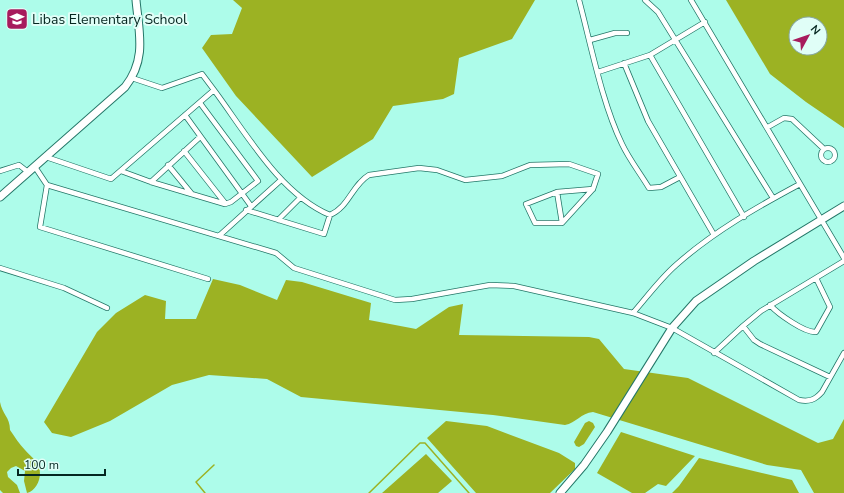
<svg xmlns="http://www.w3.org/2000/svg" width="844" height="493" font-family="'Nunito Sans',sans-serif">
<rect width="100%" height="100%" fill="#adfcea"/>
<path fill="#9cb223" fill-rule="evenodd" d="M233,0H535L512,39L459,58L454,94L443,99L393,106L373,139L312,177L236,96L202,48L211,35L232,34L242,8Z
M726,0H844V128L806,102L770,74ZM796,24H820V48H796Z
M213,279L240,285L277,300L286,280L302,282L371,303L369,320L416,329L449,307L463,304L459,335L589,337L599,339L624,369L688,378L818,443L833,439L844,419V493H814L801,470L767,465L593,412C581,413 576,423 565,425L493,415L301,397L267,379L209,375L172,385L110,421L71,437L52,433L44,422L97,332L116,313L145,295L166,301L165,319H196Z
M0,402C2,414 10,417 10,430C15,437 19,444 25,450C29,455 35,459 38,464C43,475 38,490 27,493L24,481L25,471L16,466L11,468L7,472L8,477L17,485L20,493H3L0,490Z
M446,421L487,426L559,453L575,463V469L550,493H476L427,438Z
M589,421L593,423L595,427L584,444L579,447L576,446L574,442L585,423Z
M621,432L695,456L666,486L658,484L645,493H632L597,473Z
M426,454L452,481L438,493H382Z
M699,458L792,480L799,493H672L679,486Z"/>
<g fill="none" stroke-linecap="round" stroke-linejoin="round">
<path stroke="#9cb223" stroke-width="1.5" d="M205,493L196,482L214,465
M369,493L420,443H425L469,493"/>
<g stroke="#247768" stroke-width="6">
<path id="street" d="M579,0C591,45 602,103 622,144C629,159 640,173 649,188L661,187L680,177
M645,0L658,12L773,198
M691,0L844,258
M590,40L615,33H627
M650,55L744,217
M624,63L648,121L714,235
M598,72L650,55L705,22
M132,78L162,88L202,74L214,90
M185,115L251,206
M768,127L784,118L792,119L824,149
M821 155a7 7 0 1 1 14 0a7 7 0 1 1-14 0Z
M184,151L225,203
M46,157L111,179L214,90C246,133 280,194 330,215C349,207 352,185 369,175L419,168L437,170L465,180L502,176L530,165L569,164L598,174L593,189L562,223H535L526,204L557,192L562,223
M168,165L191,193
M35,167L47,185L276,253L294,268L395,300L412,299L490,285L514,286L633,313L672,328L799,400C809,402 815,400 822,392L844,353
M0,171L19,165L28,172
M121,171L151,182L225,204L231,202L258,181L200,103
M151,182L200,137
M47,185L40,227L208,279
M557,192L593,189
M246,210L324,234L330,215
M278,220L300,198
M220,235L281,180
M0,268L64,288L107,308
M770,305C778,314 805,333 816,332L830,307L816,278
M633,313C647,297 660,279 676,265C713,232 757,207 800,184
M743,326L754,340L760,344L830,377
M714,353L743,326L761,311L844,261"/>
</g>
<g stroke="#247768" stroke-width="9">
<path id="secondary" d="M0,197L125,87C147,59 139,33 136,0
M560,493L584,465L607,432L672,328L696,301L754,261L844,206"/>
</g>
<use href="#street" stroke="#fff" stroke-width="4.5"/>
<use href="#secondary" stroke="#fff" stroke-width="7"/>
</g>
<defs>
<g id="school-square" transform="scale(1.15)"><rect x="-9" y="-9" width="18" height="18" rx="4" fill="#a71b5d" stroke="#e0fef7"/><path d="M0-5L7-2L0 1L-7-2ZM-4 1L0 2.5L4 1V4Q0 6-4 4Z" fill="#fff"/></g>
</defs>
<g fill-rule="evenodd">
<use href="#school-square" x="17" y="19"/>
</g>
<g text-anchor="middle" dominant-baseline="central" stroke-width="4" stroke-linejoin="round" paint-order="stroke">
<g font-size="14" fill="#042620" stroke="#e0fef7" text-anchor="start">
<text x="32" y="19">Libas Elementary School</text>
</g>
</g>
<g transform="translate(808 36) rotate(50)"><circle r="19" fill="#e0fef7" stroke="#88a8a1"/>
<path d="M0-3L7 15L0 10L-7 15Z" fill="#a71b5d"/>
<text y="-6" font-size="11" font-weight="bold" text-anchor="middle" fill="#042620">N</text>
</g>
<path d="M18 469v6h87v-6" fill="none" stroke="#042620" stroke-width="2"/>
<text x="24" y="469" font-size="12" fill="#042620" stroke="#e0fef7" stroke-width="3" paint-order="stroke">100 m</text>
</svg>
